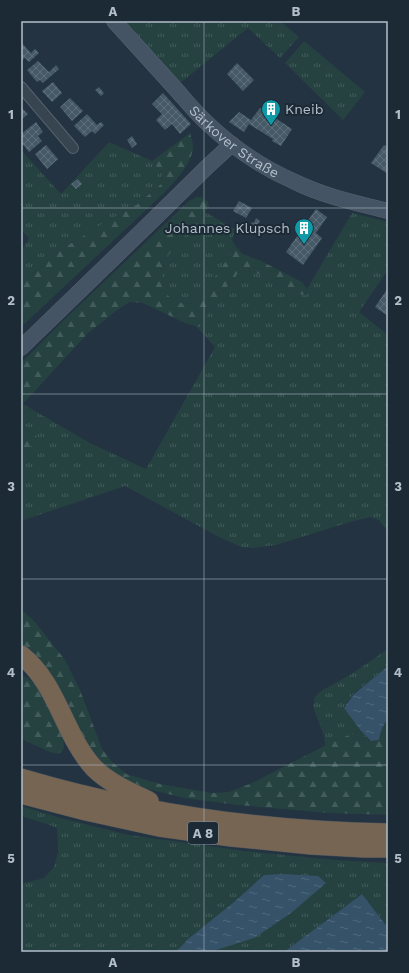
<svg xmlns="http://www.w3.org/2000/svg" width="409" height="973" font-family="'Work Sans',sans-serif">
<defs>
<pattern id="grass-tufts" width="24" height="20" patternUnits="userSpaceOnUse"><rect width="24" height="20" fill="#254241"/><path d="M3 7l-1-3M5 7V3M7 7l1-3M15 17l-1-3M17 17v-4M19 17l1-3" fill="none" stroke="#425c5b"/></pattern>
<pattern id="forest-firs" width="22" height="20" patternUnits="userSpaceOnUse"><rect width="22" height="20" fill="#254241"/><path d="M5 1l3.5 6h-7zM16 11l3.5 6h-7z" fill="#425c5b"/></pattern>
<pattern id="water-ripples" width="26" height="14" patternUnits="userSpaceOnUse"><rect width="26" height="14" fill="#355269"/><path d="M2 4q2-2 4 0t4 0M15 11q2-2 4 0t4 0" fill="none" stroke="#50697d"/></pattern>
<pattern id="building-cross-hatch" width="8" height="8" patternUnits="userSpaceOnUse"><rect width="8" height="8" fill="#465967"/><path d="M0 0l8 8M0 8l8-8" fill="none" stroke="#5e6f7b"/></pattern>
</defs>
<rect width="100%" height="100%" fill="#233341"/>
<path fill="url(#grass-tufts)" d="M124,21H280L299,37L280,58L248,28L179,84Z
M304,41L365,92L343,120L285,63Z
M109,142L152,161L162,174L161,184L138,204L111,219L57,252L21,285V251L29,238L21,230V150L61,194Z
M205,212L235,229L232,240L236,247L202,295L193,303L184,304L171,299L162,287V272L165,259Z
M352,213L388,222V270L359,312L388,335V532L379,520L370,517L350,522L276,545L253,548L241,547L217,536L125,486L21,521V448H24L32,432L21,429V406L23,404L90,443L146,469L215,347L196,326L204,320L222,293L238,272L245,270L253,271L299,294L306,295L307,289Z
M388,649V666L354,693L344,707L361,731L338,739L325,746L324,736L313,707L315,697L321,691L350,675Z
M21,806L61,818L129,835L245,851L336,860L388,863V928L362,894L284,952H210L222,948L264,875L234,902L188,939L176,952H21V884L44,878L54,867L58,852L57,828L47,824L21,816Z"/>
<path fill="url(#forest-firs)" d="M190,133C191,137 193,142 193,146C193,163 175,181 164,193L21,327V285L57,252L111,219L138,204L161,184L162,174L152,161Z
M196,197H201L208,202L209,207L165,259L162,272V287L171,299L184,304L193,303L202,295L236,247L243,254L259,260L302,282L307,289L306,295L299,294L253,271L245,270L238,273L222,293L204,320L196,326L185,323L143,303L130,302L120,308L88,333L21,406V363L64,320L189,201Z
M21,429L32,432L39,439L36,445L24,448H21Z
M21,609L35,622L65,660L80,690L102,749L112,762L126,774L160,784L212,793L229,792L252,783L338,739L361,731L370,741L379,740C380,732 383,725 388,719V815L330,813L238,805L184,798L136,786L104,767L90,751L41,662L21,645Z
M21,675L28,678L36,685L51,709L63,738L64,748L61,752L57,754L50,752L21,739Z"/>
<path fill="url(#water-ripples)" d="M388,666V719C383,725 380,732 379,740L371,741L361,731L344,708L354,694Z
M283,874L318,876L326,883L291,913L254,938L210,952H176L188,939L234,902L264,875Z
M362,894L388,928V952H284Z"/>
<path fill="url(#building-cross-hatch)" d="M21,42L31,53L35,49L39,53L29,62L25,58L21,61Z
M38,61L49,72L56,65L59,69L43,83L40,80L37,82L27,70Z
M237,63L254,80L243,91L227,74Z
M53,82L62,93L52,102L42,91Z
M99,87L104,93L101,96L95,90Z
M163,93L191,124L180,134L172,124L165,130L156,120L162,114L152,104Z
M70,98L83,111L72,121L60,107Z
M21,107L28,114L21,120Z
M260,108L292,129L281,146L272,141L273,139L249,124L244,132L229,122L239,112L251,120Z
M87,114L97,125L101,122L104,125L95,134L92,131L85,137L74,126Z
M36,122L43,132L38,136L42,141L29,152L21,142V134Z
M132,136L137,144L132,148L127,140Z
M46,145L58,159L47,169L35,154Z
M384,145L388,147V174L371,163Z
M78,179L82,184L76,189L71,184Z
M239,201L252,208L246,218L233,211Z
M316,209L327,217L316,233L322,238L303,265L286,252Z
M256,218L260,221L255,229L250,226L252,222L254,223Z
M388,288V316L375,307Z"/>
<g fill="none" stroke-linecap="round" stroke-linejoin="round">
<g stroke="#55626e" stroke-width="12">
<path id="street" d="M21,87L73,148"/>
</g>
<g stroke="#55626e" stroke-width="16">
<g id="secondary">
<path id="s1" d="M114,21C134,43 153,64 173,86C184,98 194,111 206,122C231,146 261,167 293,181C323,196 356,203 388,211"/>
<path d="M21,348L150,223L208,166L232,144"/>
</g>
</g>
<g stroke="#424f5b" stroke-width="20">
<path id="highway" d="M21,655C58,684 63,734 94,768C109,783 130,792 149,801
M21,778C139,813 265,831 388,833
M21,794L86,811L159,827L231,837L311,845L364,848H388"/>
</g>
<use href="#street" stroke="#374550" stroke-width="10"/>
<use href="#secondary" stroke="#455464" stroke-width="15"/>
<use href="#highway" stroke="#776553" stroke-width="19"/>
</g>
<path fill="none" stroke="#b3bfcb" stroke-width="1" stroke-opacity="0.55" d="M204,21V952M21,208H388M21,394H388M21,579H388M21,765H388"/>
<defs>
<g id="building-pin" transform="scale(1)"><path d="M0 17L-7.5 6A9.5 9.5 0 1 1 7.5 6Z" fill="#0f9aa8" stroke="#1c2a35"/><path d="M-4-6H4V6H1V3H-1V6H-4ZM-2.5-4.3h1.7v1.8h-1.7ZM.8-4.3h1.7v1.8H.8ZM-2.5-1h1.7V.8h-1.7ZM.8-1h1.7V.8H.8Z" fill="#fff"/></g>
</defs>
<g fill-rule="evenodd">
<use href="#building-pin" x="271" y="109"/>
<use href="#building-pin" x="304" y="228"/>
</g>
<g text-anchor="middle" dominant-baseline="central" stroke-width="4" stroke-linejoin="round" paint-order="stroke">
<rect fill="#1c2a35" stroke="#86929e" stroke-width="1" x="188" y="822" width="30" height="22" rx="3"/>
<g font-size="13" font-weight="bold" fill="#b3bfcb">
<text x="203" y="833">A 8</text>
</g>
<g font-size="14" fill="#b3bfcb" stroke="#1c2a35" text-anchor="start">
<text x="285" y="109">Kneib</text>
<text x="290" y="228" text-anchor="end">Johannes Klupsch</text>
</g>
<g font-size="14" fill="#b3bfcb" stroke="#1c2a35">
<text stroke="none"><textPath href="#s1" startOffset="171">Särkover Straße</textPath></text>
</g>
</g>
<rect width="409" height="973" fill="none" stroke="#1c2a35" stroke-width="44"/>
<rect x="22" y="22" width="365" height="929" fill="none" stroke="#b3bfcb" stroke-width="1.5"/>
<g font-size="13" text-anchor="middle" font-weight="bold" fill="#b3bfcb">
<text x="113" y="16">A</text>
<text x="296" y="16">B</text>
<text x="11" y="119">1</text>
<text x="398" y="119">1</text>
<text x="11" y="305">2</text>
<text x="398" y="305">2</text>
<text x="11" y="491">3</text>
<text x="398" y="491">3</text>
<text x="11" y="677">4</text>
<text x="398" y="677">4</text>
<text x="11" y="863">5</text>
<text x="398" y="863">5</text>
<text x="113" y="967">A</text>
<text x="296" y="967">B</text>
</g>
</svg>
